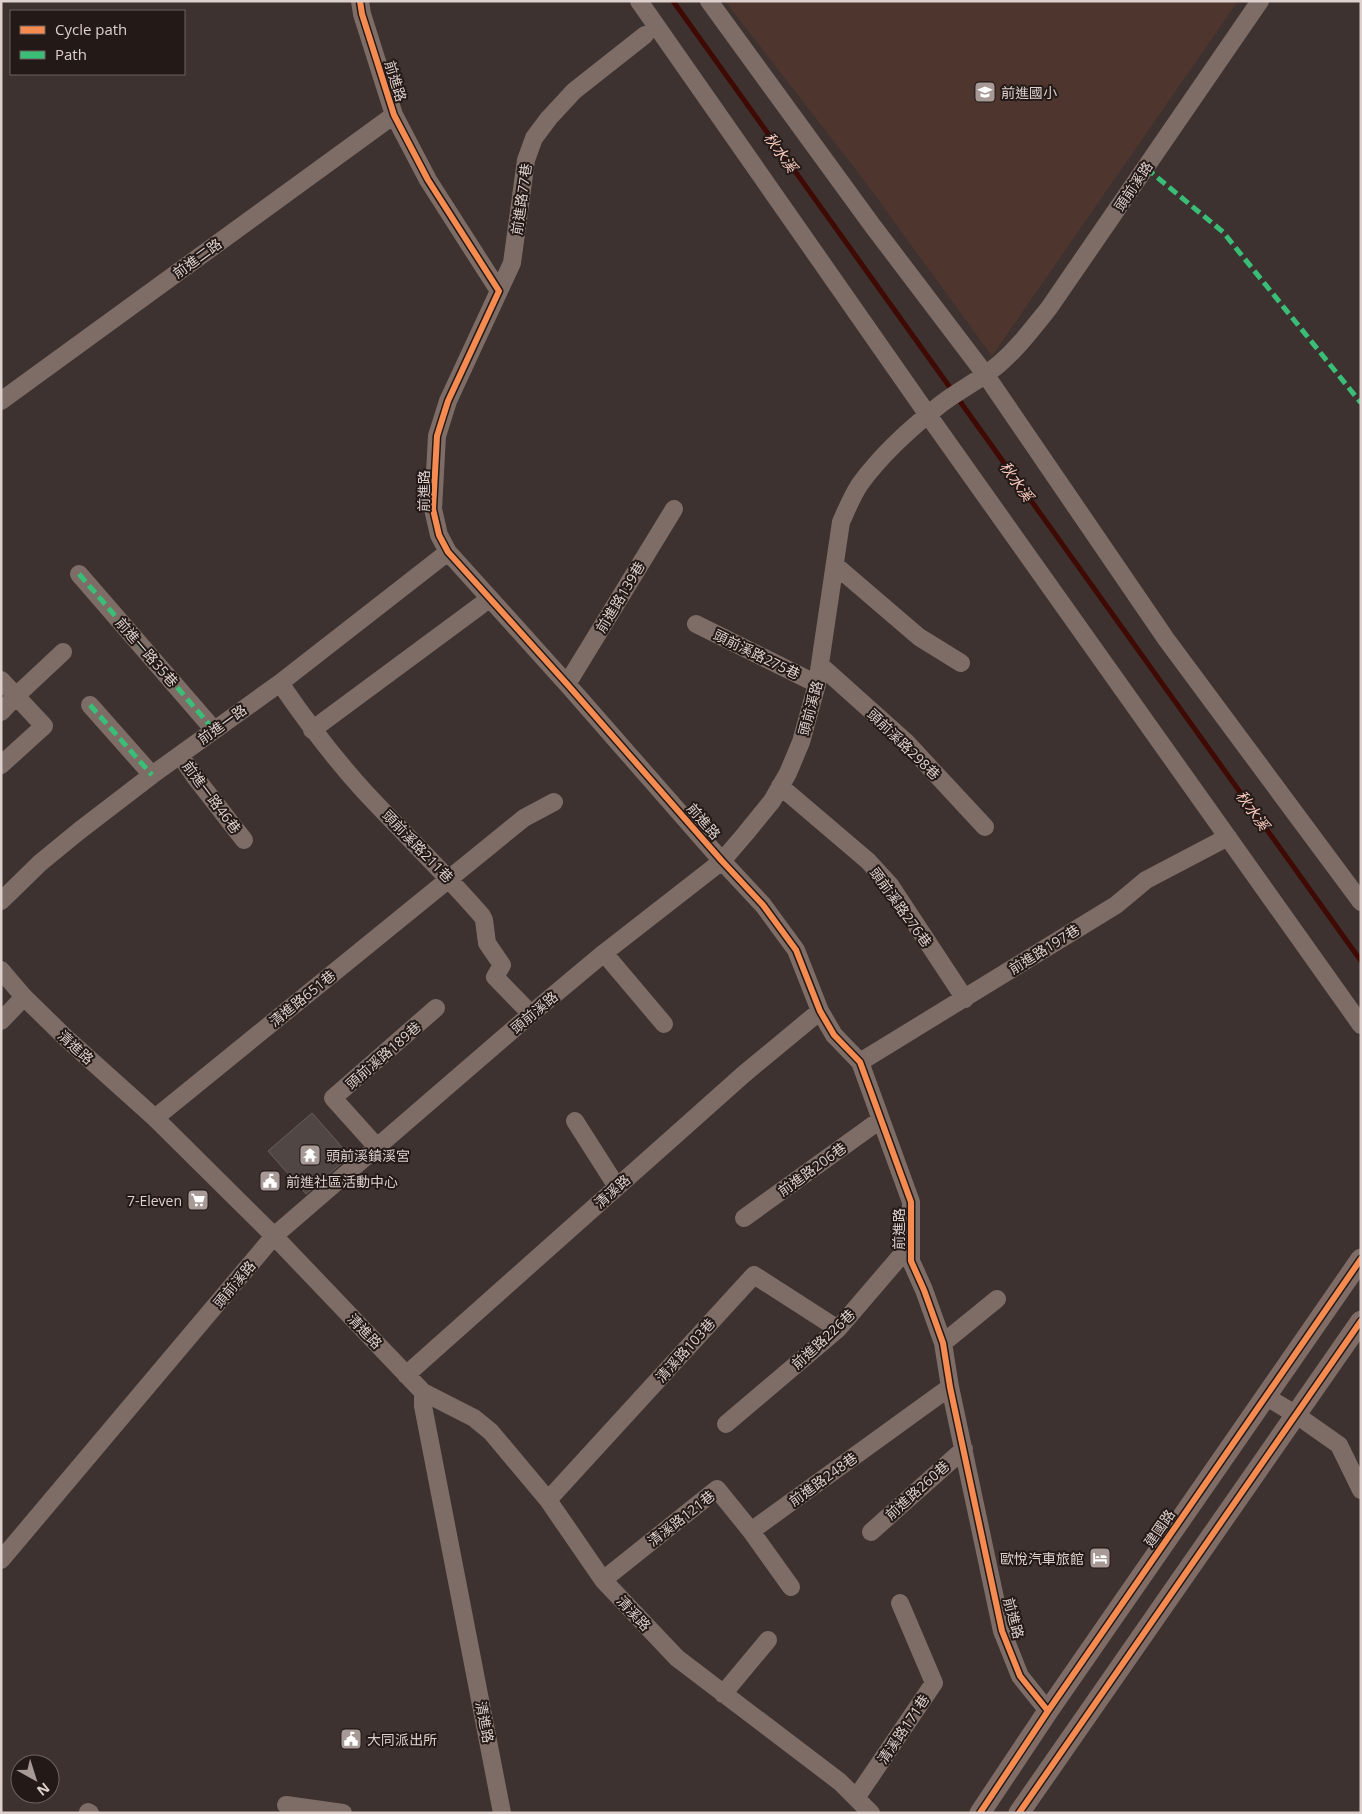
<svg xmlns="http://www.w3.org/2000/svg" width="1362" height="1814" font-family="'Open Sans','Noto Sans TC',sans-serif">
<rect width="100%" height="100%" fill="#3d322f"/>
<path fill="#4e352e" d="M725,1H1238L992,356L863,179Z"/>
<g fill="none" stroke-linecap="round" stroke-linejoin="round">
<path stroke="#3f0904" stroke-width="5" d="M673,1L1361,961"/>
</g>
<path fill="#504744" stroke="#675d5a" d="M312,1113L350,1156L306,1194L268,1151Z"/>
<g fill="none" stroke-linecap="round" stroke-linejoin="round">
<path stroke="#7e6c66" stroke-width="18" d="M360,1L362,14L394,115L428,180L499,291L448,401L437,436L433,509L439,535L448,552L567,684L722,861L763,905L796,950L820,1011L834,1035L860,1062L911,1202V1261L924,1290L943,1343L950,1387L1002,1631L1020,1676L1048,1711
M639,1L928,415L1361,1025
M709,1L872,225L985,374L1166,639L1361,902
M499,291L512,263L526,160L534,138L549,118L574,91L645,35
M1,401L394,115
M835,565L919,637L961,663
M79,574L214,730
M696,624L817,684
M820,665L906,742L985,827
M1,680L44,726L1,765
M280,683C306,721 333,757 364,791C403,833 444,872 482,916L484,920L487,943L502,965L495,977L531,1014
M567,684L674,509
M90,705L152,775
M1,712L16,696L63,652
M312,730L481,605
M180,755L195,777L244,840
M780,786L868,861L890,885L965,999
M1,901L40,863L79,831L152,775L280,683L448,552
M604,953L664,1024
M1,970L24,997L66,1038L155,1118L274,1236L423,1392V1406L502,1813
M1,1021L24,997
M860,1062L1116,905L1146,880L1228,837
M155,1118L524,818L554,802
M575,1121L617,1187
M377,1147L333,1098L436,1008
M744,1218L880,1120
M943,1343L997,1299
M406,1375L744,1074L820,1011
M423,1392L474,1418L491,1432L548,1500L603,1580L677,1658L840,1782L871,1813
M1265,1396L1295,1414L1339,1445L1361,1490
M726,1424L838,1329L910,1245
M548,1500L754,1275L838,1329
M871,1532L964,1449
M1,1560L274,1236L531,1014L604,953L722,861L746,833L772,801L788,773L801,742L817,684L841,522C847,509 852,496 860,484C881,455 913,426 941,404C959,390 980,380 998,365C1017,349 1033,328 1049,308L1260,1
M603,1580L717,1489L751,1531
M791,1587L751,1531L950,1387
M723,1694L768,1640
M856,1798L934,1683L900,1603
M286,1805L343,1813
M88,1812L90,1813"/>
<path stroke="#7f6c66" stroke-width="21" d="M980,1813L1048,1711L1361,1259
M1019,1813L1361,1321"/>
<path stroke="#3abd76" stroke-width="5" stroke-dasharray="10 5" stroke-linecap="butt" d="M1146,168L1223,232L1361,403
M79,574L214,730
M90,705L152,775"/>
<g stroke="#231917" stroke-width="9">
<path id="cycleway" d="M360,1L362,14L394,115L428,180L499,291L448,401L437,436L433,509L439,535L448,552L567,684L722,861L763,905L796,950L820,1011L834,1035L860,1062L911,1202V1261L924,1290L943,1343L950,1387L1002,1631L1020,1676L1048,1711
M980,1813L1048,1711L1361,1259
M1019,1813L1361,1321"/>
</g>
<use href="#cycleway" stroke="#f68b52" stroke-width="6"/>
</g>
<defs>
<g id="school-square" transform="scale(1.125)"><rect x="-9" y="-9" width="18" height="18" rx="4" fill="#a69996" stroke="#231917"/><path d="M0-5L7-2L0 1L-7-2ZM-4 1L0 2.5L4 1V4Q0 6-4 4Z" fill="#fff"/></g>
<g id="temple-square" transform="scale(1.125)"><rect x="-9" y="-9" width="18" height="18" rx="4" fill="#a69996" stroke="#231917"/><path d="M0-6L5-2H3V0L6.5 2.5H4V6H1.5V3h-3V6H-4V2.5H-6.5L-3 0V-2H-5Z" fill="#fff"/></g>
<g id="civic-square" transform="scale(1.125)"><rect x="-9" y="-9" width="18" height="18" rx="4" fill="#a69996" stroke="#231917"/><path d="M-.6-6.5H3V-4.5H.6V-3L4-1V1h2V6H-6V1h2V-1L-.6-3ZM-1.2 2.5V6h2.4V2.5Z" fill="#fff"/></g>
<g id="supermarket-square" transform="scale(1.125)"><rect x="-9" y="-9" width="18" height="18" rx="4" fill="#a69996" stroke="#231917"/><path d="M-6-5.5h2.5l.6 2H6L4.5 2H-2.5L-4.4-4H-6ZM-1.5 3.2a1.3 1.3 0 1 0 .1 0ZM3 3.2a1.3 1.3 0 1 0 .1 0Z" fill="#fff"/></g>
<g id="hotel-square" transform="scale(1.125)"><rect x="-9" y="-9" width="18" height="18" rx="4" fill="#a69996" stroke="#231917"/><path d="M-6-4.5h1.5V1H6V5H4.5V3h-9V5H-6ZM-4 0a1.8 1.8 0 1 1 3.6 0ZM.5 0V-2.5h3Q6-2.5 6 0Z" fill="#fff"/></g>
</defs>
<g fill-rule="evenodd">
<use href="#school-square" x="985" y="92"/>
<use href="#temple-square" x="310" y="1155"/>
<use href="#civic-square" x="270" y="1181"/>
<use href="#supermarket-square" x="198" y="1200"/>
<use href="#hotel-square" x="1100" y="1558"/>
<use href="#civic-square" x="351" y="1739"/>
</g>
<g text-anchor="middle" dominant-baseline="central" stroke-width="4" stroke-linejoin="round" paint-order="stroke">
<g font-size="14" fill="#ded0cd" stroke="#231917">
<text transform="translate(396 81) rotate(73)">前進路</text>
<text transform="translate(1133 186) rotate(-56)">頭前溪路</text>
<text transform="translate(521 199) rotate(-82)">前進路77巷</text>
<text transform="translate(197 258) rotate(-36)">前進二路</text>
<text transform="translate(423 491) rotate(-90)">前進路</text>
<text transform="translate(620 597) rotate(-59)">前進路139巷</text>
<text transform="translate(147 652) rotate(49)">前進一路35巷</text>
<text transform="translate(757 654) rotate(26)">頭前溪路275巷</text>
<text transform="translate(810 708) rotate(-75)">頭前溪路</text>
<text transform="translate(222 724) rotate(-36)">前進一路</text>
<text transform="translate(904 744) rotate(44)">頭前溪路298巷</text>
<text transform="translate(212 797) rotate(53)">前進一路46巷</text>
<text transform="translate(704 821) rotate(49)">前進路</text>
<text transform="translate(418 846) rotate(46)">頭前溪路211巷</text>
<text transform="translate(901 907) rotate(54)">頭前溪路276巷</text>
<text transform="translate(1044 949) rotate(-32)">前進路197巷</text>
<text transform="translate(302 998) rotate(-39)">清進路651巷</text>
<text transform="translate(534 1012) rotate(-40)">頭前溪路</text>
<text transform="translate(76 1047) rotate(42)">清進路</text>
<text transform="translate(383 1055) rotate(-41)">頭前溪路189巷</text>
<text transform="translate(812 1169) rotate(-36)">前進路206巷</text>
<text transform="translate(612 1191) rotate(-42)">清溪路</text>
<text transform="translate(898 1229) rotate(-90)">前進路</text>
<text transform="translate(234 1284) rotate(-50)">頭前溪路</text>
<text transform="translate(365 1331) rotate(46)">清進路</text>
<text transform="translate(823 1339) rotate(-43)">前進路226巷</text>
<text transform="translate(685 1350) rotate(-48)">清溪路103巷</text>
<text transform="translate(823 1479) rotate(-36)">前進路248巷</text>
<text transform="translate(917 1490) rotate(-42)">前進路260巷</text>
<text transform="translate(681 1518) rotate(-38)">清溪路121巷</text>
<text transform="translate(1159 1528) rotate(-55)">建國路</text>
<text transform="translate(634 1613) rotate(47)">清溪路</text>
<text transform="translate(1014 1618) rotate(75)">前進路</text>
<text transform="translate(485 1722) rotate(79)">清進路</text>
<text transform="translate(903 1729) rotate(-56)">清溪路171巷</text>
</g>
<g font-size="14" fill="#ded0cd" stroke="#231917" text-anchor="start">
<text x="1001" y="92">前進國小</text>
<text x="326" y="1155">頭前溪鎮溪宮</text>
<text x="286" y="1181">前進社區活動中心</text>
<text x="182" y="1200" text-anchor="end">7-Eleven</text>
<text x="1084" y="1558" text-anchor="end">歐悅汽車旅館</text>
<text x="367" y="1739">大同派出所</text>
</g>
<g font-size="15" font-style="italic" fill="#fbcbbf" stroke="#231917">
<text transform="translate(781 152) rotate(54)">秋水溪</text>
<text transform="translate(1017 481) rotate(54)">秋水溪</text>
<text transform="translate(1253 810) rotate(54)">秋水溪</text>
</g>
</g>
<rect width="1362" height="1814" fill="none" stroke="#ded0cd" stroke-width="5"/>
<rect x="10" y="10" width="175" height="65" fill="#231917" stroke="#6e6260"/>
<rect x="20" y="26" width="25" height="8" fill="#f68b52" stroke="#6e6260"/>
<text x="55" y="35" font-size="15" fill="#ded0cd">Cycle path</text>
<rect x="20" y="51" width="25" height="8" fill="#3abd76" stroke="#6e6260"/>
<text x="55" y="60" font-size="15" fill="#ded0cd">Path</text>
<g transform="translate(35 1779) rotate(141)"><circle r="24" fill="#231917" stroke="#6e6260"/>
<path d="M0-4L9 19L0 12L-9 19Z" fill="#a69996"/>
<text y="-8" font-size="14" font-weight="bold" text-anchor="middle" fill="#ded0cd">N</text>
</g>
</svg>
